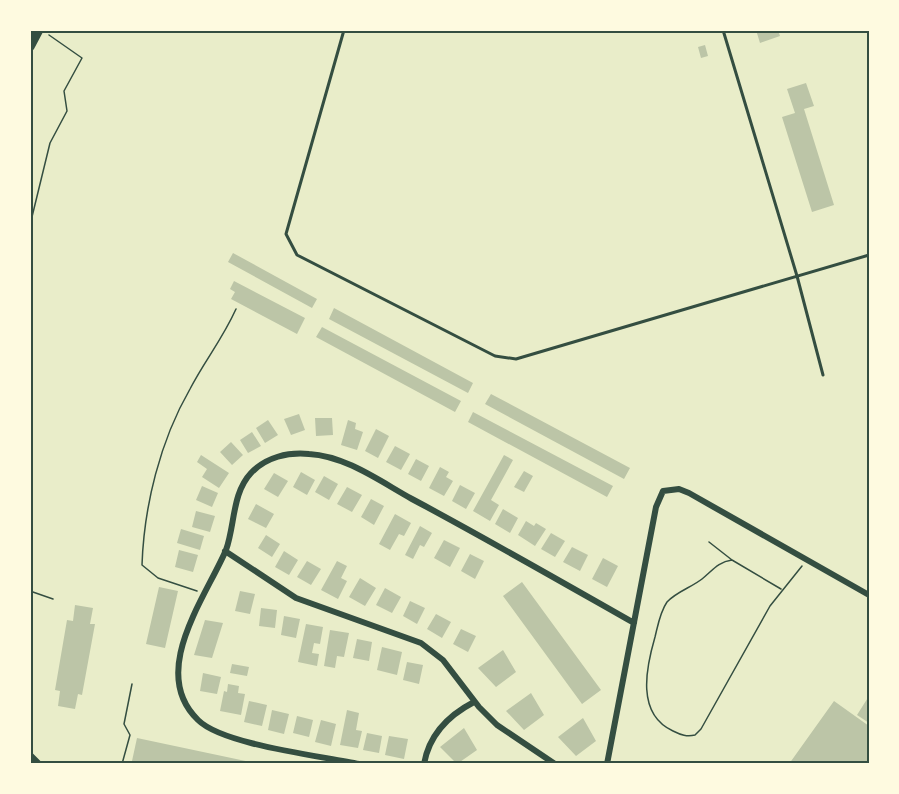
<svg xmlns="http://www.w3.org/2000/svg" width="899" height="794" font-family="Merriweather,serif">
<rect width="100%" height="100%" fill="#e9edc9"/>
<path fill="#bcc5a7" d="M756,30H778L780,36L760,43Z
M705,45L708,56L701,58L698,47Z
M806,83L814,106L804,109L834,205L812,212L782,117L795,113L787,89Z
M233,253L317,299L312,308L228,262Z
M234,281L305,318L297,334L231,299L235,292L230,289Z
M334,308L473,383L468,393L329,319Z
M322,327L461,401L455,412L316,337Z
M491,394L630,468L624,479L485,404Z
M473,412L613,486L607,497L468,422Z
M299,414L305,430L291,435L284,419Z
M315,418H332L333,435L316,436Z
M268,420L278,435L265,443L256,428Z
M348,420L356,423L355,429L363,432L357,450L341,445Z
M376,429L389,436L378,458L365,451Z
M252,432L261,446L248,453L240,440Z
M231,442L243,455L232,465L220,452Z
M395,446L410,454L401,470L386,462Z
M201,455L229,473L219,488L202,477L207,469L197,462Z
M504,455L513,460L491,500L499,505L490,521L473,511Z
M416,459L429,466L421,481L408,474Z
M440,467L449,472L446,477L453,481L444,496L429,488Z
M524,471L533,476L524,492L514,487Z
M301,472L315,480L307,495L293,487Z
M274,473L288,481L278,497L264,489Z
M324,476L338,484L329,500L315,492Z
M460,485L475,493L466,509L452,501Z
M202,486L218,493L212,507L196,500Z
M347,487L362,495L352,512L337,504Z
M371,499L384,506L374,525L361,517Z
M256,504L274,514L266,528L248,519Z
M503,509L518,518L510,533L495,524Z
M196,511L215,516L210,532L192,527Z
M395,514L411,523L404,536L399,534L390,550L379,544Z
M526,521L534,526L536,523L546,529L535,546L518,535Z
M420,526L432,533L424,547L420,545L413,559L405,555Z
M181,529L204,536L200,550L177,543Z
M551,533L565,541L555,557L541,549Z
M266,535L280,544L272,557L258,548Z
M444,540L460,548L450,567L434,558Z
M572,547L588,555L580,571L563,562Z
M179,550L198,555L193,572L175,567Z
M284,551L298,560L289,575L275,567Z
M470,554L484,561L475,579L461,571Z
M603,558L618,566L607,587L592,579Z
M307,561L321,569L311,585L297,577Z
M337,561L347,566L341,578L347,581L338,599L321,590Z
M360,578L376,588L365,606L349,597Z
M522,582L601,690L582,704L503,596Z
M159,587L178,591L165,648L146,644Z
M385,588L401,597L392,613L376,605Z
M240,591L255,594L250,614L235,611Z
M410,601L425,608L417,624L403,616Z
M75,605L93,608L90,624H95L82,695L78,694L75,709L58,706L60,691L55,690L67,620L73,621Z
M261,608L277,610L275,628L259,626Z
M436,614L451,622L442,638L427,629Z
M284,616L300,619L296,638L281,635Z
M205,620L223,623L212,658L194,655Z
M306,624L323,627L320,644L314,643L312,653L319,654L317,666L298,662Z
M461,629L476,636L468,652L453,644Z
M330,630L349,633L344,657L337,656L335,668L324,666Z
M357,639L372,642L369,661L353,658Z
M382,647L402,652L397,675L377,670Z
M503,650L516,672L496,687L478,668Z
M407,662L423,665L419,684L403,680Z
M232,664L249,667L247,676L230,673Z
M203,673L221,677L217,694L200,691Z
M228,684L239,686L238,693L245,694L241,715L220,711L224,691L227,692Z
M531,693L544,715L524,730L506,711Z
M869,696V723L857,715Z
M249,701L267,705L262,726L244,722Z
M834,701L869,726V764H789Z
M272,710L289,714L284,734L268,730Z
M347,710L359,713L356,730L362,731L358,748L340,745Z
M297,716L313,720L309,737L293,733Z
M583,718L596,741L576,756L558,737Z
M321,720L336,724L331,746L315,742Z
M464,728L477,750L457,764L440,747Z
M367,733L382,736L379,753L363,750Z
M389,736L408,739L404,759L385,755Z
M137,738L255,763V764H148L132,761Z"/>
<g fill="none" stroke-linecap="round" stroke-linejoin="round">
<path stroke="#344e41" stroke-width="1.5" d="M30,225L50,143L67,111L64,91L82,58L49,35
M709,542L732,560L781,589
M732,560C718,562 713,570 702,579C692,587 676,592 667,602C660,612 658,625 655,637C646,668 636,714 673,731C681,735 687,737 695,735L701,729L770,606L802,566
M30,591L53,599
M197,591L158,578L142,565C144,506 160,441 190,389C205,360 222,340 236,309
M122,764L130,735L124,724L132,684"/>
<path stroke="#344e41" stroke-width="3" d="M344,30L286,234L297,255L495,356L516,359L869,255
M723,30L797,276L823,375"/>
<path stroke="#344e41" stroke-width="6" d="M225,551L296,598L421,643L443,660L479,707L497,725L555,764
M359,764C322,756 223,745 198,720C148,672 206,597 226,550C235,525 232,493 251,473C266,457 288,452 309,454C346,456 381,482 412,499C487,539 560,581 634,623
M424,764C429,735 449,715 474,702
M607,764L656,507L663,491L679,489L689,493L869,595"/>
<path stroke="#344e41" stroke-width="9" d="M30,47L39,30
M30,757L37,764"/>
</g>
<rect width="899" height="794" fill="none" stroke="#fefae0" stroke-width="63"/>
<rect x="32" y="32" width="836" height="730" fill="none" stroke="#344e41" stroke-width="2"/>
</svg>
